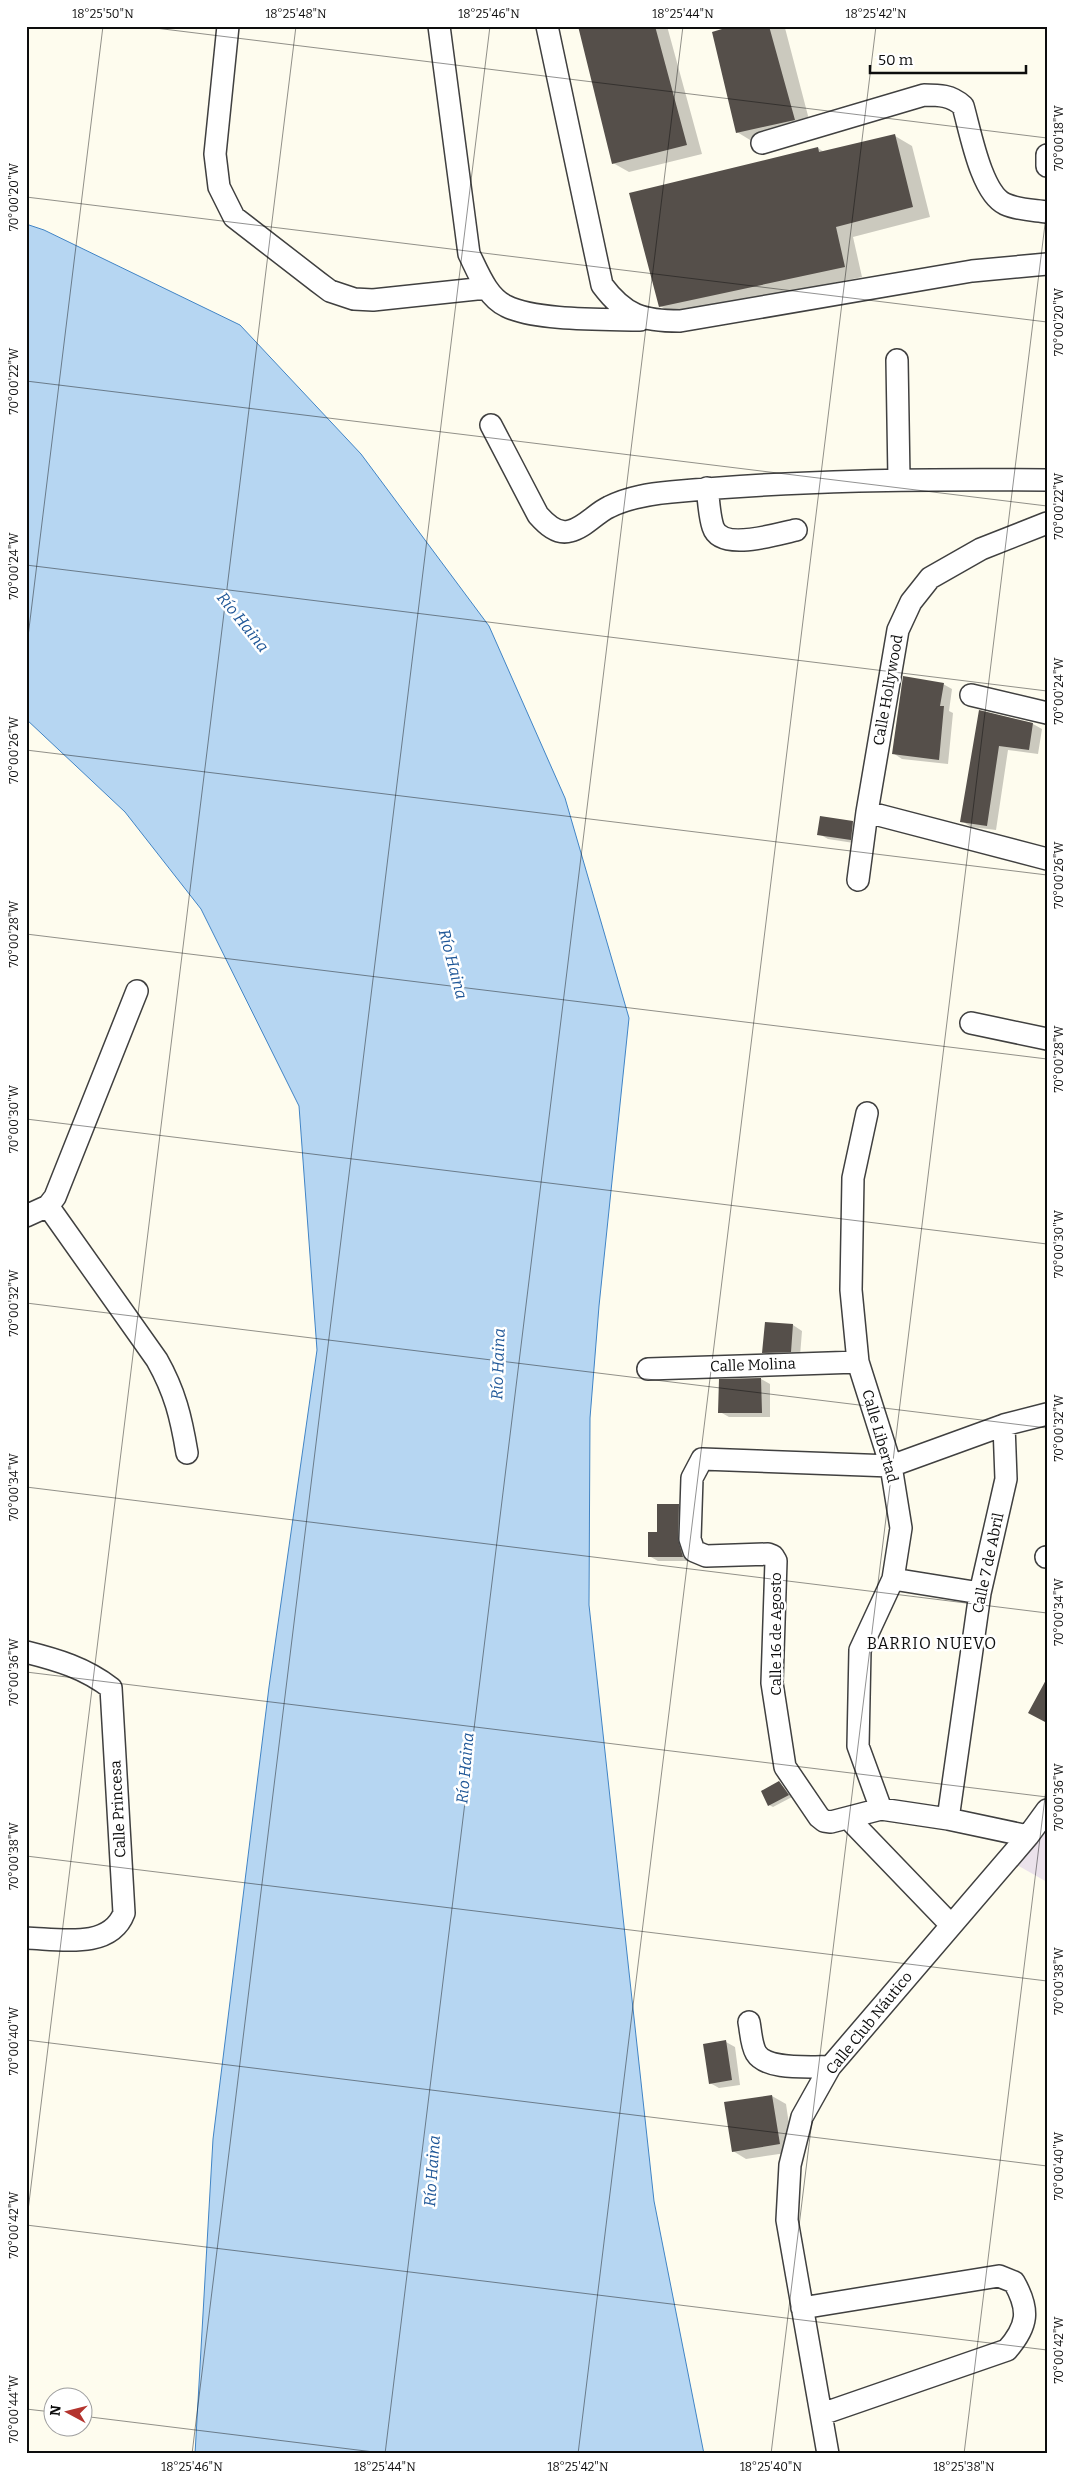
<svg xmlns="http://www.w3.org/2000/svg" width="1073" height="2480" font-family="Bitter,serif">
<rect width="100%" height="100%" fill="#fefcee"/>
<path fill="#ebe2eb" d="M1047,1824V1882L1017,1865Z"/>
<path fill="#b6d6f2" stroke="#4184c5" d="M26,224L44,230L240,325L361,454L489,626L565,798L629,1018L599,1306L590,1418L589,1605L654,2201L704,2454H195L213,2139L269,1687L317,1350L299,1106L201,909L125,812L26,719Z"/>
<path fill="#0003" d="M579,26H667L702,154L629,172L613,163Z
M737,26H781L785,28L812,131L755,143L737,132Z
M895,136L912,146L930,217L853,237L862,277L678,316L660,306L818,148L824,152Z
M943,684L952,689L949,711L953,713L948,764L902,759L893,753Z
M980,711L1033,724L1042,729L1038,754L1008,750L996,830L971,827L962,821Z
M853,822L862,828L860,844L828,839L819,834Z
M793,1325L802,1331L800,1356L772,1357L763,1352Z
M761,1379L770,1384V1417H729L720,1412V1380Z
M678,1506L687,1511L691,1561H658L649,1556L658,1533Z
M779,1782L792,1797L773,1807L769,1805Z
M726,2042L735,2047L740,2085L719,2088L710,2083Z
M772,2096L786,2104L793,2152L746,2159L733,2151Z"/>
<path fill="#554f4a" d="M578,26H655L687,145L612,164Z
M732,26H769L795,120L736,133L712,32Z
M895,134L913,207L836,227L845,267L659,307L629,193L818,147L819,152Z
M903,676L944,683L940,706H944L939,760L892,754Z
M979,710L1033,723L1029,750L999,746L987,826L960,822Z
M820,816L853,821L851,840L817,835Z
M765,1322L793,1324L791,1352L762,1353Z
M761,1378L762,1413H718L719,1379Z
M657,1504H679L678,1539L683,1557H648V1532H657Z
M1047,1678V1723L1028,1713Z
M779,1781L789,1795L768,1806L761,1791Z
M726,2040L732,2080L709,2084L703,2044Z
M772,2095L780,2144L732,2152L724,2102Z"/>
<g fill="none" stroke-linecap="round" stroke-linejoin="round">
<g stroke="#404040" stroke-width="24">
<path id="minor" d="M228,26L215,154L219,187L234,217L318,282L330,291L354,299L373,300L486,288
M439,26L469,254C478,272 487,297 506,306C535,321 606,319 640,320
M547,26L602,285C625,316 643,321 680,321L972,271L1047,264
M762,143L924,95C939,95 951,95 963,106C970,130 981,193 1005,204C1018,210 1033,210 1047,212
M1047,155V166
M897,360L899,479
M491,425L538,515C546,524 557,535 570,531C584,528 596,513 609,507C629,497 650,494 671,492C796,480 921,479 1047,480
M707,488C709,501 709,515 713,527C721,552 777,534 796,530
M971,695L1047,713
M867,812L1047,859
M858,880L867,812L898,630L911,602L930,578L981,549L1047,523
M971,1023L1047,1039
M867,1113L853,1178L851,1290L858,1362L891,1466L901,1528L893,1579L860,1650L858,1746L881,1809
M48,1206L157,1360C175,1392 181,1417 187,1453
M26,1216L48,1206L55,1197L137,991
M648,1369L858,1362
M1046,1557H1047
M893,1579L980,1593
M26,1652C58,1660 85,1668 111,1688L124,1913C110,1950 59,1939 26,1938
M848,1818L951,1925
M948,1819L980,1593L1006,1479L1004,1425
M1028,1836L948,1819L881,1809L831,1822L824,1821L819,1817L785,1767L772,1683L776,1561L773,1556L768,1554L706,1556L694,1551L690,1539L692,1478L702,1459L891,1466L1004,1425L1047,1414
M749,2022C751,2032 751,2044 756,2053C767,2071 810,2066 830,2067
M802,2308L999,2276L1014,2282C1030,2310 1028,2326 1007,2350L822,2414
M828,2454L787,2220L790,2165L802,2117L830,2067L1028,1836L1047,1810"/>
</g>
<use href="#minor" stroke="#fff" stroke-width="21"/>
</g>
<path fill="none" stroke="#0d0d0d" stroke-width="1" stroke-opacity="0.45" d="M139,26L1047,138M26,197L1047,322M26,381L1047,506M26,565L1047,691M26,653L103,26M26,750L1047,875M26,934L1047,1059M26,1119L1047,1244M26,1303L1047,1428M26,1487L1047,1613M26,1672L1047,1797M26,1856L1047,1981M26,2040L1047,2166M26,2225L1047,2350M26,2227L296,26M26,2409L52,2412M82,2416L390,2454M192,2454L490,26M385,2454L683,26M578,2454L876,26M771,2454L1047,208M964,2454L1047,1781"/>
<g text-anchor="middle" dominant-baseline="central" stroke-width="5" stroke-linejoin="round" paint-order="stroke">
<g font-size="15" fill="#0d0d0d" stroke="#fff">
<text transform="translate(888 690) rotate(-80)">Calle Hollywood</text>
<text transform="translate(753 1365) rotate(-2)">Calle Molina</text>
<text transform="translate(880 1436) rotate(74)">Calle Libertad</text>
<text transform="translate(988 1563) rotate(-78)">Calle 7 de Abril</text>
<text transform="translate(776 1634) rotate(-90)">Calle 16 de Agosto</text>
<text transform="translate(118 1809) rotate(-93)">Calle Princesa</text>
<text transform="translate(869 2023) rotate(-51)">Calle Club Náutico</text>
</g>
<g font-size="16" font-style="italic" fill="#1e5697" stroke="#fff">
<text transform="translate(243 622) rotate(51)">Río Haina</text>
<text transform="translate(453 964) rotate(75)">Río Haina</text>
<text transform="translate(498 1364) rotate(-88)">Río Haina</text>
<text transform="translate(465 1768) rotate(-85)">Río Haina</text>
<text transform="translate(432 2171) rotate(-86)">Río Haina</text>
</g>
<g font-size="16" letter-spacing="1" fill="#0d0d0d" stroke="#fff">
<text x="932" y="1643">BARRIO NUEVO</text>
</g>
</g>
<rect width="1073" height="2480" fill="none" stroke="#ffffff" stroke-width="55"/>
<g transform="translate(68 2412) rotate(277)"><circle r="24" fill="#ffffff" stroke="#9e9e9e"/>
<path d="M0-4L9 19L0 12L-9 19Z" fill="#b4342e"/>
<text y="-8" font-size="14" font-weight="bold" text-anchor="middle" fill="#0d0d0d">N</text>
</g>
<path d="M870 65v8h156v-8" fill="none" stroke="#0d0d0d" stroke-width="2.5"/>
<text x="878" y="65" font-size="15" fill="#0d0d0d" stroke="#ffffff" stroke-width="4" paint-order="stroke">50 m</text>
<rect x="28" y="28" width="1018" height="2424" fill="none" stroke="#0d0d0d" stroke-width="2"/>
<g font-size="12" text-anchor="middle" fill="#0d0d0d">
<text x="103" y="18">18°25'50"N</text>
<text x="296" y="18">18°25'48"N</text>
<text x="489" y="18">18°25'46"N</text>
<text x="683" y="18">18°25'44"N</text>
<text x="876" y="18">18°25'42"N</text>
<text transform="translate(1059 138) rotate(-90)" y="4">70°00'18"W</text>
<text transform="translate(14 197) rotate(-90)" y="4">70°00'20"W</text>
<text transform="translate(1059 322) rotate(-90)" y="4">70°00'20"W</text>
<text transform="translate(14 381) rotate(-90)" y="4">70°00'22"W</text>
<text transform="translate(1059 506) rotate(-90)" y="4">70°00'22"W</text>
<text transform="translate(14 566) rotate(-90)" y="4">70°00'24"W</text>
<text transform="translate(1059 691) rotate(-90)" y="4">70°00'24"W</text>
<text transform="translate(14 750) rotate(-90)" y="4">70°00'26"W</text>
<text transform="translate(1059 875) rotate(-90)" y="4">70°00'26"W</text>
<text transform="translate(14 934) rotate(-90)" y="4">70°00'28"W</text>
<text transform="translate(1059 1059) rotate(-90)" y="4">70°00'28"W</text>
<text transform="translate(14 1119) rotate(-90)" y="4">70°00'30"W</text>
<text transform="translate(1059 1244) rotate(-90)" y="4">70°00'30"W</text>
<text transform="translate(14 1303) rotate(-90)" y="4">70°00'32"W</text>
<text transform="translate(1059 1428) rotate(-90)" y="4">70°00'32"W</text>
<text transform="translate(14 1487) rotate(-90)" y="4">70°00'34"W</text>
<text transform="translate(1059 1612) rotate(-90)" y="4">70°00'34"W</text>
<text transform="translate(14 1672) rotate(-90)" y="4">70°00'36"W</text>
<text transform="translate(1059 1797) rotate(-90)" y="4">70°00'36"W</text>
<text transform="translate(14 1856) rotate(-90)" y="4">70°00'38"W</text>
<text transform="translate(1059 1981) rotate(-90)" y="4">70°00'38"W</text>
<text transform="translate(14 2041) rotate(-90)" y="4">70°00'40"W</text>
<text transform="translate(1059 2166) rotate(-90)" y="4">70°00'40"W</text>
<text transform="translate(14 2225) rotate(-90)" y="4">70°00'42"W</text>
<text transform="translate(1059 2350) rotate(-90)" y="4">70°00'42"W</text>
<text transform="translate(14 2409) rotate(-90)" y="4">70°00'44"W</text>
<text x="192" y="2471">18°25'46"N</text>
<text x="385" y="2471">18°25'44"N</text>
<text x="578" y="2471">18°25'42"N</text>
<text x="771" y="2471">18°25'40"N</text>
<text x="964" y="2471">18°25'38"N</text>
</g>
</svg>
